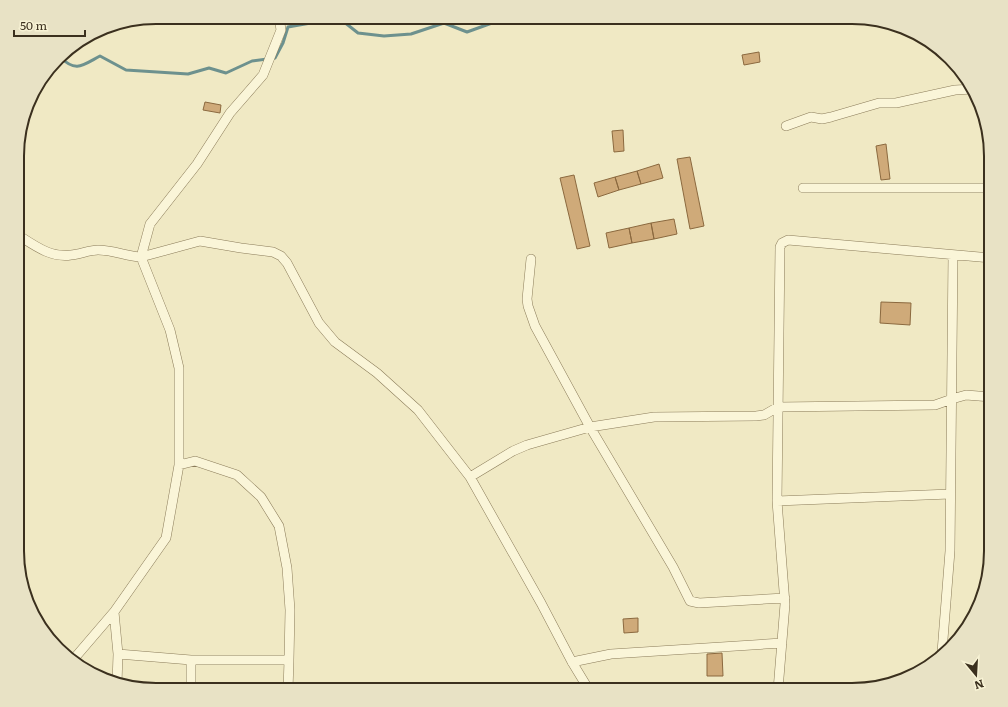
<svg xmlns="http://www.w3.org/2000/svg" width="1008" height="707" font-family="Literata,serif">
<rect width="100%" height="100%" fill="#f0e9c4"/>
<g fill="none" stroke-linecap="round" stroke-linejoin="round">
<path stroke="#6d918e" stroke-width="3" d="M60,57C76,73 83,65 100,56L126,70L188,74L209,68L226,73L252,61L275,58L283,43L288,27L339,18L358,33L384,36L411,34L444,23L467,32L492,23L523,22L527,17"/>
</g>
<path fill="#cfaa79" stroke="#8b693f" d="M759,52L760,62L744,65L742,55Z
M205,102L221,105L220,113L203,110Z
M623,130L624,151L614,152L612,131Z
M886,144L890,179L881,180L876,146Z
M690,157L704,226L690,229L677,159Z
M659,164L663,178L641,184L637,171Z
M637,171L641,184L619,190L615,177Z
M574,175L590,246L577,249L560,178Z
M615,177L619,190L598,197L594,183Z
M674,219L677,234L654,239L651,223Z
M651,223L654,239L632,243L629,228Z
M629,228L632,243L609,248L606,233Z
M881,302L911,303L910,325L880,323Z
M638,618V632L624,633L623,619Z
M722,653L723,676H707V654Z"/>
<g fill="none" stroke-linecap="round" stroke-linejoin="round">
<g stroke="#8b7c5a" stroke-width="10">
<path id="street" d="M786,126L811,117L822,119L831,117L879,103H896L914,99L955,90L973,89
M803,188H991
M18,235C35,246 51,258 71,255C80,254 90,250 98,250C113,250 126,256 141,257L200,241L241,248L273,252L281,256L287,263L319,323L335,342L377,373L418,410L470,477L541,603L572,662L589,690
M531,259L527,299L528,306L535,326L590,427L673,567L690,601L699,603L785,598
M179,465V368L170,330L141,257L150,224L197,164L230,113L263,75L281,30L279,17
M470,477L513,451L527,445L590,427L654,417L756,416L764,415L778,407L935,405L952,399L966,395L991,397
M777,501L950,494
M942,652L950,551L953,255
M118,654L114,612L166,538L179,465L195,461L237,475L261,497L279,526L287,568L290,610L289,660
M72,661L114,612
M572,662L611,654L782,643
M117,684L118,654L191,660
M191,690V660H289L288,690
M778,690L785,604L777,501L780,247L782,243L788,240L991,258"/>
</g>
<use href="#street" stroke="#faf5d8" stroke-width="9"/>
</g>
<path d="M0 0H1008V707H0ZM156 24H852A132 132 0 0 1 984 156V551A132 132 0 0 1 852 683H156A132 132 0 0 1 24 551V156A132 132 0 0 1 156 24Z" fill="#e8e2c5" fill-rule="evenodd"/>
<path fill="none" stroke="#3b301e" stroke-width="2" d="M156 24H852A132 132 0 0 1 984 156V551A132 132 0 0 1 852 683H156A132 132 0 0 1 24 551V156A132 132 0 0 1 156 24Z"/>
<g transform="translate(976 675) rotate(162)" stroke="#f7f2d4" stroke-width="3" paint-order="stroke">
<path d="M0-3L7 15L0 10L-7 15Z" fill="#3b301e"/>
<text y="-6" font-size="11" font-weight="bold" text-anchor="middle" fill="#3b301e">N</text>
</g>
<path d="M14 30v6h71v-6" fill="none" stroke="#3b301e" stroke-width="2"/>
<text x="20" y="30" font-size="12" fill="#3b301e" stroke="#f7f2d4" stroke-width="3" paint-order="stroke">50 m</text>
</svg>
